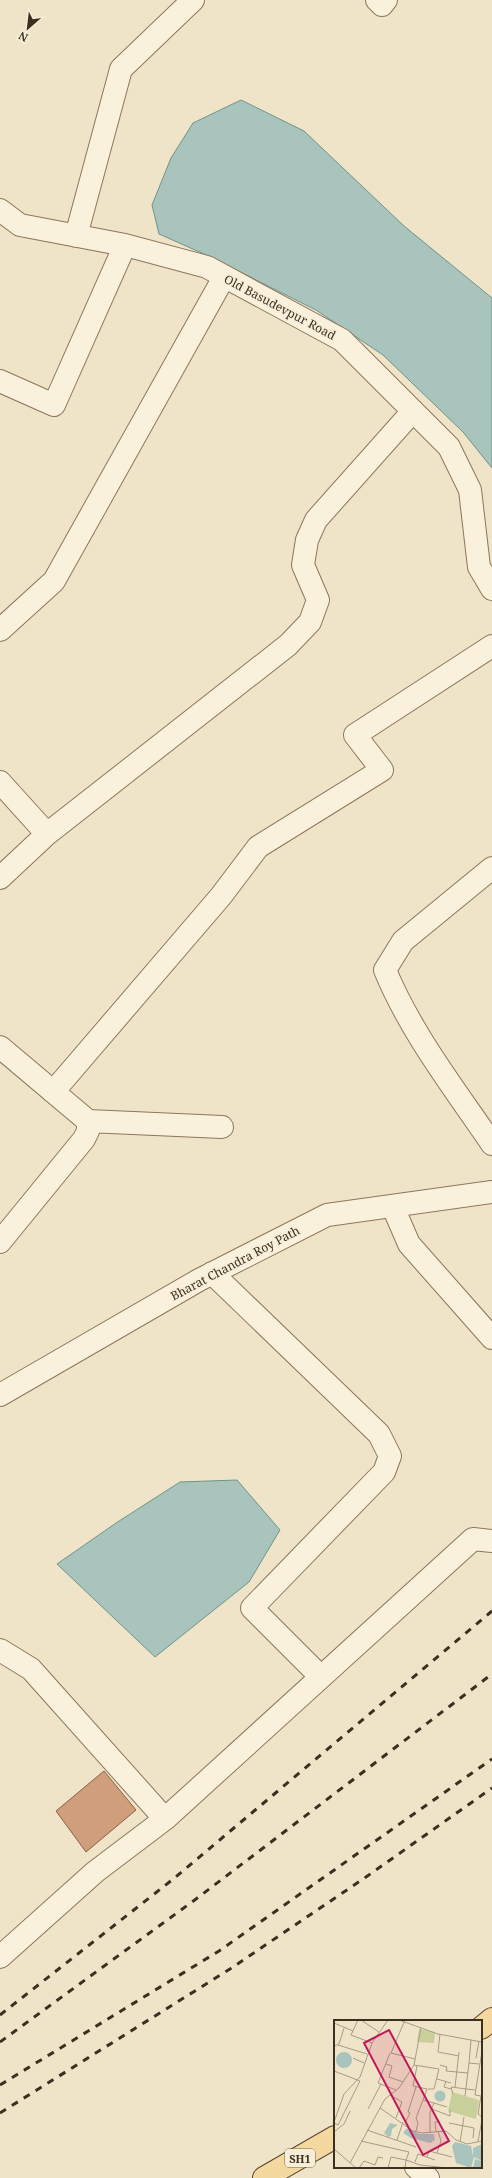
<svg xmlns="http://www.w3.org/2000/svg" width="492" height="2178" font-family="'Noto Serif',serif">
<rect width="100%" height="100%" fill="#f0e4c8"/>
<path fill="#a9c4bc" stroke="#6f938a" d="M241,100L304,131L404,226L492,298V468L463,432L383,355L316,310L204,254L159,234L152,205L171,158L193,123Z
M237,1480L280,1530L249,1582L155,1657L57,1564L116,1523L180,1482Z"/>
<path fill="#cf9f7d" stroke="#8d5f41" d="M104,1771L136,1810L86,1852L56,1811Z"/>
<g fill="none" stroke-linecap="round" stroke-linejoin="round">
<g stroke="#8d765c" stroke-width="24">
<path id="minor" d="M377,0L382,5L386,0
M0,210L20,225L125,245L207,267L342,340L449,447L470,490L479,567L492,589
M76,236L121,69L193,0
M0,381L54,405L125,245
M0,630L54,581L224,277
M0,782L47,834L0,878
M47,834L288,645L310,622L318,600L303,565L307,540L316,520L413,411
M492,868L403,941L385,970C411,1033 454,1088 492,1144
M0,1047L88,1121V1131L84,1139L0,1242
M53,1092L221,896L258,847L382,770L355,735L492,646
M88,1121L222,1127
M393,1207L409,1244L492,1338
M212,1273L379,1434L390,1456L384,1472L252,1608L321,1677
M0,1395L199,1280L327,1215L492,1192
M0,1650L31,1669L165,1819L95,1872L0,1957
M165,1819L473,1539L492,1541
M416,2167L428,2178"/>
</g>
<g stroke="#5b4430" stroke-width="24">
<path id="primary" d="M481,2028L492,2019
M264,2178L335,2137"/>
</g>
<use href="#minor" stroke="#faf1dc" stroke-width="22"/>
<use href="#primary" stroke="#f3d9a0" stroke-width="22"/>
<path stroke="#3d2e20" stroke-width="3" stroke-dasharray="7 7" stroke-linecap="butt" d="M0,2015L172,1880L492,1611
M0,2042L196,1899L492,1674
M0,2085L219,1951L492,1759
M0,2113L230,1969L366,1877L492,1788"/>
</g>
<g text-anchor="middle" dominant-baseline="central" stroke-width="3.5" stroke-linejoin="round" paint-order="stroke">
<rect fill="#f7eed8" stroke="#756857" stroke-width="1" x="285" y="2149" width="30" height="18" rx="3"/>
<g font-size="11" font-weight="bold" fill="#3d2e20">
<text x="300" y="2158">SH1</text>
</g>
<g font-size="12" fill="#3d2e20" stroke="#f7eed8">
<text transform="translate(280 307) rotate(28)">Old Basudevpur Road</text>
<text transform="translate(235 1263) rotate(-28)">Bharat Chandra Roy Path</text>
</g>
</g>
<g transform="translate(334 2020)">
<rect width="148" height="148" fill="#f0e4c8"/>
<path d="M85,9L101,12L100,23L83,22ZM118,72L145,80L142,99L114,91Z" fill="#c9cf9b"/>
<path d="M2 40a8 8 0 1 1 16 0a8 8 0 1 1-16 0ZM100.5 76a5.5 5.5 0 1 1 11 0a5.5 5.5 0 1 1-11 0ZM56,103L64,105L58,109L57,116L54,117L50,113ZM73,108L85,114H100L101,120L96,123L77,118L69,113ZM121,122L137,126L139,136V128L148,124V148H139L141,139L148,141L140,137L137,148L122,143L118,126Z" fill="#a9c4bc"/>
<path fill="none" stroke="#a89b85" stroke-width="1" d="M24,0L17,15L38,23M27,0L45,12M65,0L104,14L148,22M71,0L57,33L81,39M0,3L19,11M106,14L104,32L125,36M4,25L33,34M0,26L5,24L10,8M148,31L141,75L147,76L144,94L148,97M56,33L44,63L62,70M19,38L30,43M142,38L145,21M135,43L137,20M52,44L58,46L55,57L69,62M80,45L105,49L100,69H94M106,45L113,47L112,51L134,53M83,46L79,66L93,69L89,80L100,83L96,93V113M0,51L26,61L4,105L0,103M103,59L117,63M112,61L110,67L117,69M121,67L125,32M119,74L117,67L141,70M56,75L68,82L62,98M131,76L135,43L145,44M100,83L113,87M46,88L79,111L88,113L112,111L122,120L133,124L148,121M34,89L47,64M98,89L116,96V90M0,102L10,74L26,57L38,23L54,0M71,103L76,93L74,92L82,67M115,103L140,108L139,118M33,110L82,127M82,111L84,103L82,98L89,80M0,112L10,104L16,91M102,112L101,102H105M63,120L69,102M27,121L75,132L72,140L86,145L113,148M144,121L148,100M126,122L130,97M0,129L22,148M103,133L107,121L104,111M93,137L95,131L118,137M81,142L84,134L101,140M16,143L51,79L65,68L80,45L87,8M25,148L30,141L41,145L44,137L49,138M54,148L57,137L72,140L71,148"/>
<path fill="#c2185b" fill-opacity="0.15" stroke="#c2185b" stroke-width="2" d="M55,10L115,121L89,135L30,23Z"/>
<rect width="148" height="148" fill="none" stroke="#3d2e20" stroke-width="2"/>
</g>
<g transform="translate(28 28) rotate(208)" stroke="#f7eed8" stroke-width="3" paint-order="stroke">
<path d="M0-3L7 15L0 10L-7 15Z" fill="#3d2e20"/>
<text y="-6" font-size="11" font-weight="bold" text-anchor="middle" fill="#3d2e20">N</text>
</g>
</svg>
